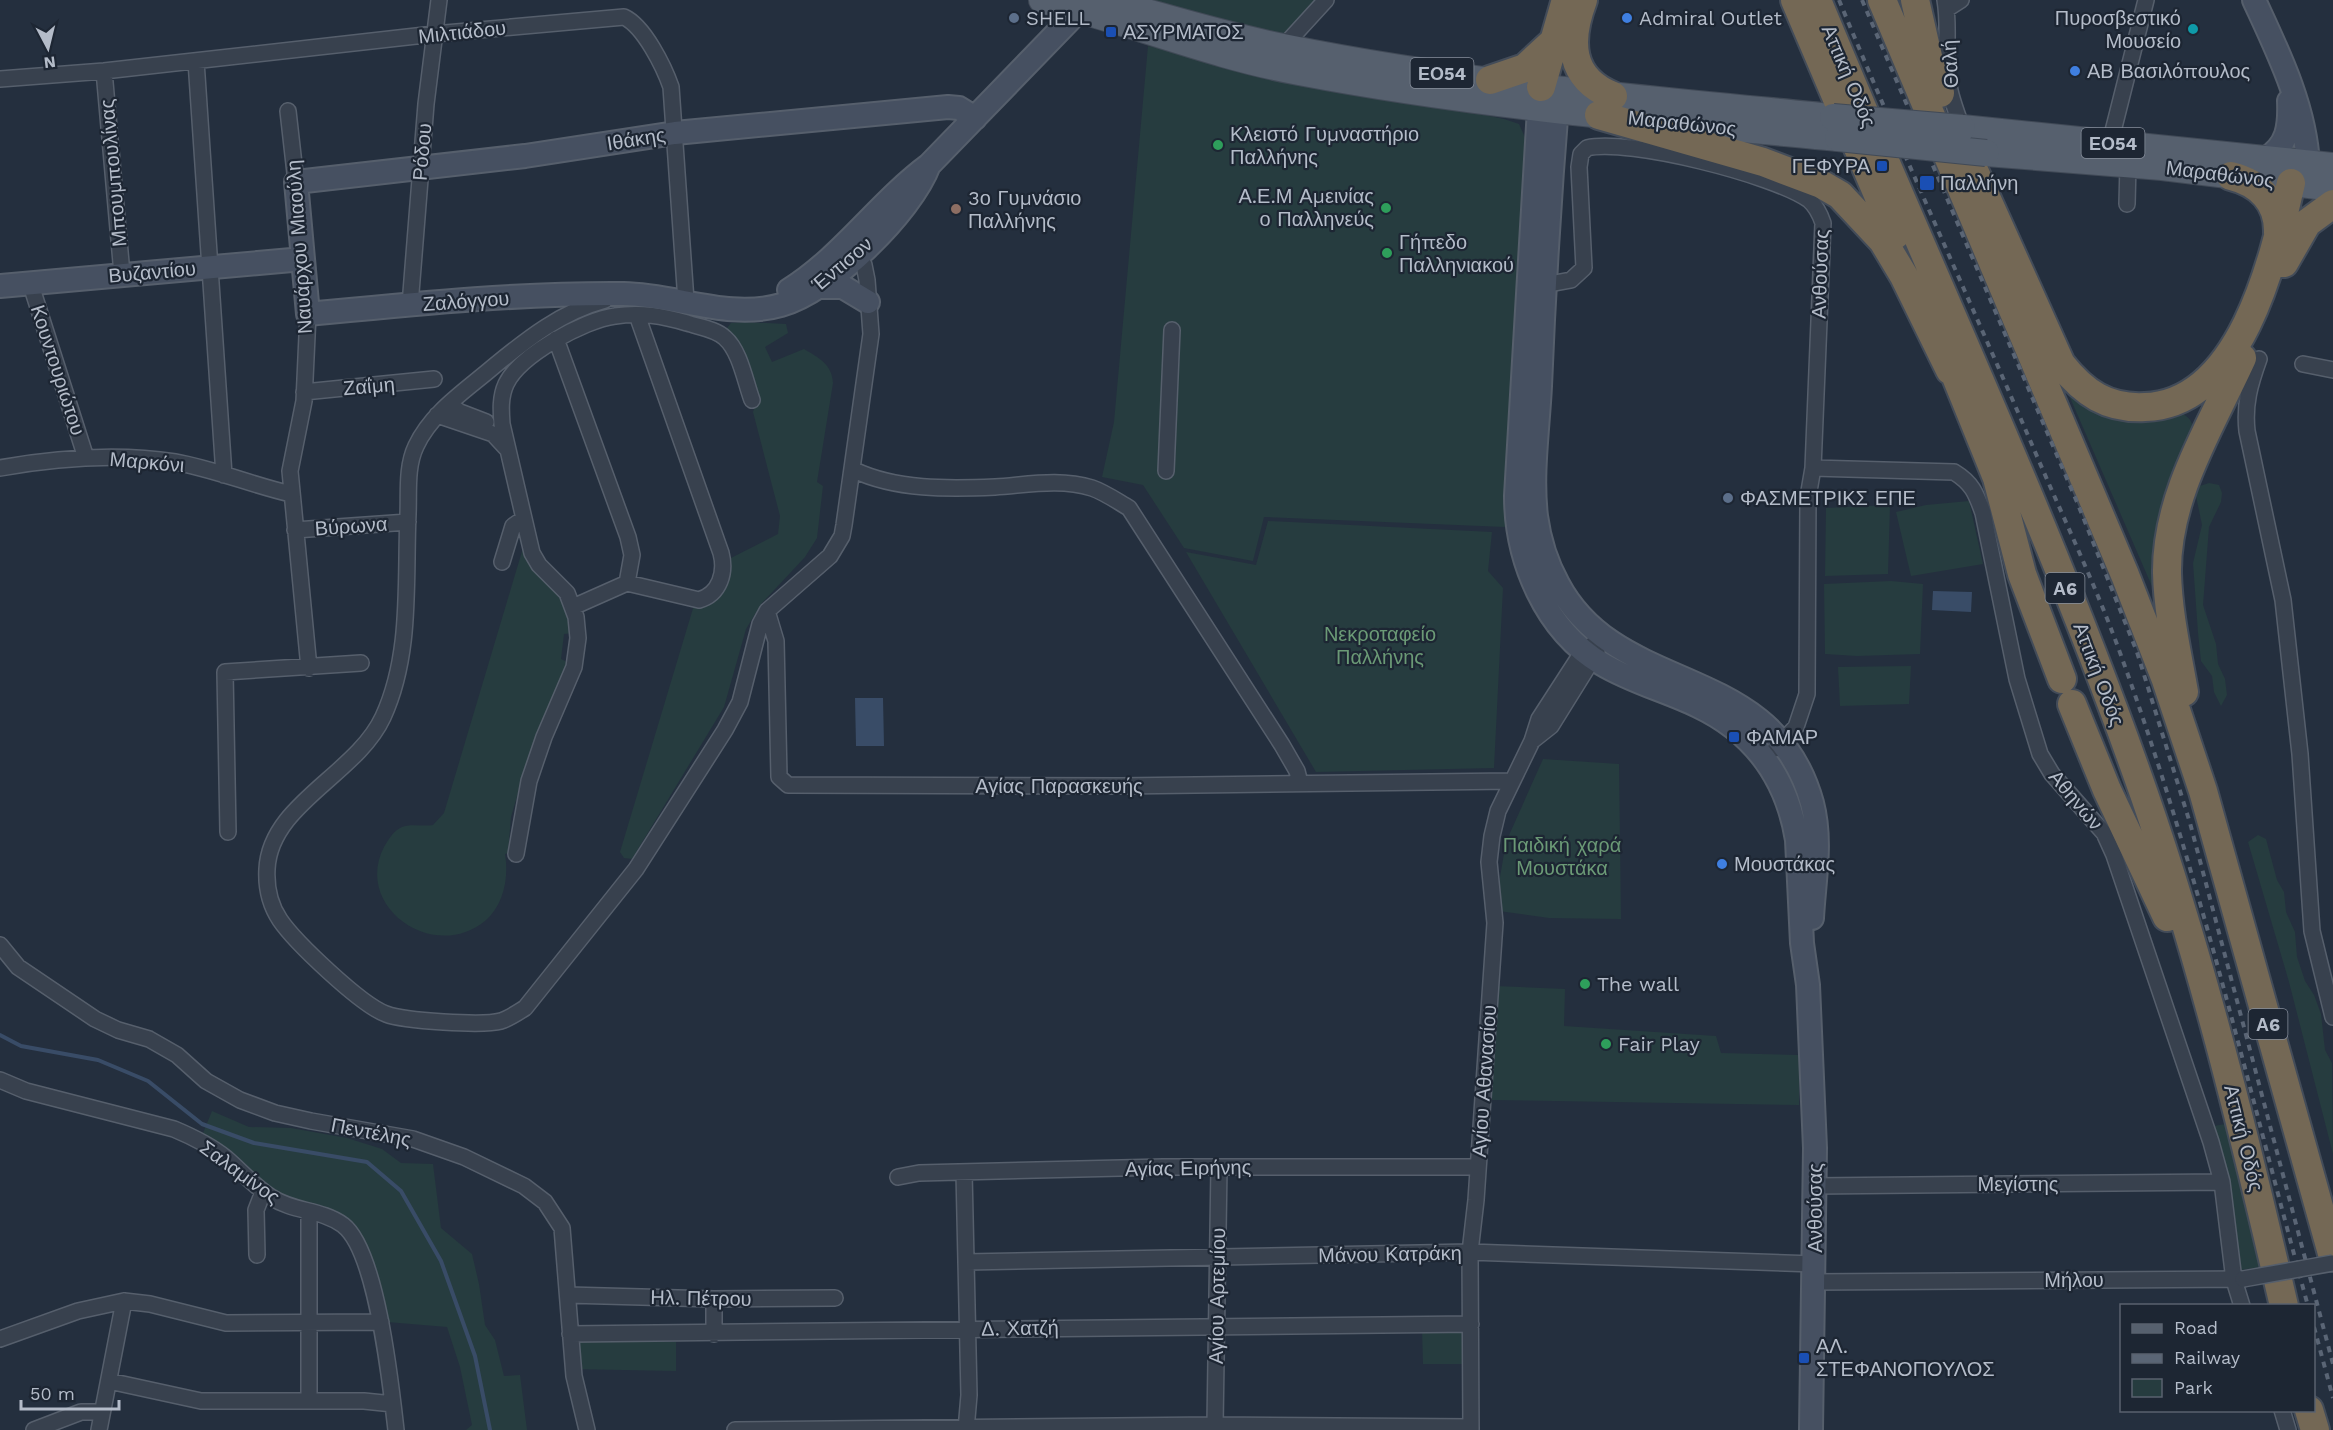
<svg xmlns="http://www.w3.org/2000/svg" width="2333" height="1430" font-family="'Work Sans',sans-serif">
<rect width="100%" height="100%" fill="#242f3e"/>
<path fill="#263c3f" d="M1151,0H1315L1283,35Z
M1148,46L1504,119L1519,124L1527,142L1505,527L1264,517L1253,561L1184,548L1143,485L1102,477L1114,422Z
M744,322L786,324L788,333L765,347L772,362L804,349C819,358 832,364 833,383L817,482L823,486L817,538L805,557L761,604L746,629L724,707L632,859L624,858L620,852L694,605L706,603L729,559L778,534L780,516L753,412L758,399L738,345L727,328L731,323Z
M2065,386L2179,412C2190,417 2192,421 2194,432L2159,589L2154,591Z
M2209,483L2219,485L2222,493L2221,502L2209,527L2203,605L2216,644L2218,664L2225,679L2227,695L2221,706L2214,692L2212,676L2201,661L2198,633L2193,563L2202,525L2196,496L2200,486Z
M1969,501L1983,564L1911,576L1896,512L1926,505Z
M1890,505L1888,574L1825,576L1826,508Z
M1268,521L1492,532L1488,571L1503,588L1494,768L1316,772L1186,552L1256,565Z
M523,548L543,581L560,590L573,633L564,634L561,659L569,663L528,759L511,817L508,853L505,854C509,877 504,905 485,921C434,963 353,907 384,847C389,839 393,831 402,827C411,823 424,827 433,825L444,813Z
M1891,581L1923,584L1920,654L1857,656L1825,654L1824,584Z
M1911,666L1909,704L1840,706L1838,667Z
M1543,759L1619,764L1621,919L1549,918L1499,911L1500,877L1506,842Z
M2258,835L2266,839L2277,880L2284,892L2286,912L2295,932L2297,957L2305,981L2314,995L2321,1014L2325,1050L2332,1063L2333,1154L2289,982L2248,842Z
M1496,986L1565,989L1564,1026L1716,1036L1721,1053L1799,1055V1105L1491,1100Z
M212,1111L249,1127L291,1128L347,1138L382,1149L401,1163L433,1164L441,1228L472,1254L479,1284L485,1325L495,1340L504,1376L520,1375L527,1430H466L472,1425L460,1367L447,1327L387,1322L347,1220L318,1205L280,1196L201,1138Z
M2225,1124L2261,1267L2241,1270L2227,1170L2214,1126Z
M1475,1327L1474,1364H1423L1422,1330Z
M567,1341L676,1342V1371L569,1369Z"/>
<path fill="#394c67" d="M1933,591L1972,592L1971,612L1932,610Z
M855,698H883L884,746H856Z"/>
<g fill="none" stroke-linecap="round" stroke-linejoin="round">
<path stroke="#394c67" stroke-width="4" d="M0,1035L21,1046L98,1060L148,1081L202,1124L254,1143L367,1162L401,1191L441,1261L475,1356L490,1430"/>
<g stroke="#565f6c" stroke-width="18">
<path id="street" d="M1945,0C1949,23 1946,44 1947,67C1947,88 1955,108 1962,128
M1947,9L1961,0
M1283,47L1326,0
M196,61L224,475
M104,71L122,274
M0,79L104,71L434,34L624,17C644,26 664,67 671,87L686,301
M288,111L296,182
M2110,143L2146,0
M2127,204L2128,164
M30,282L86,458
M1544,285L1571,280L1584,268L1579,167L1581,154L1587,148C1628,138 1774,175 1809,200C1816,206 1820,214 1823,223L1813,468L1808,497L1807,694L1796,727L1775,749
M605,300C561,312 527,339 493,367C465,391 432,412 416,446C406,467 409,492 408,514C405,582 412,654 383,717C356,775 270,804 267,869C266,887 270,905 280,920C295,942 361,1005 386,1014C404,1021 483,1026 501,1021C510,1018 517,1013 525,1008L636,869L725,730L740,702L760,624L767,611L830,556L842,536L844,525L871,334L867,280L864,265L855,249
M410,305L426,104L439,0
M308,314L304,401L290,471L309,668
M556,339L628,537L632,555L627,583
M2259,359C2250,384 2244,404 2247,431L2283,600L2300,754L2312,931L2333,1017
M2303,364L2333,370
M304,392L434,379
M449,404L460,412L486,422
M437,415L493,434L506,448
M0,468C56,458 118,453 175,462C214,469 252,485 291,494
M1813,468L1954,472C1972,483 1976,493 1983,513L2017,679L2040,754L2052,774L2104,833L2114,855L2211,1142L2222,1182L2234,1280L2242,1306
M854,470C896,490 948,489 995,487C1027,485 1060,478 1092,488C1104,492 1117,501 1129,508L1282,745L1297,771L1300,783
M1166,471L1172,330
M295,530L408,522
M502,562L513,526L523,519
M573,607L627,583L699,600C720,594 726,572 721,553L637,315
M767,611L776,641L779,777L788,785L1120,786L1511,781
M1532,741L1551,726L1597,652
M228,832L225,672L361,663
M516,854L529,781L544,737L574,667L578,638L576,617L567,593L539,565L532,553L502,424C501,411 500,397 506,384C520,355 584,320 615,316C641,312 663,316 687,323C699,327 716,329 725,338C740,351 745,381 752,400
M0,945L18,967L95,1019L118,1030L149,1039L177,1055L206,1081L240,1100L275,1113L311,1121L413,1139L464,1157L524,1186L545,1202L562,1228L574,1376L587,1430
M0,1080L26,1091L174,1129C193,1137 210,1145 226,1158C241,1171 254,1186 271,1197C293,1212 321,1209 343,1225C377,1251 391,1386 396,1430
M964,1172L969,1395L966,1430
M898,1177L919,1173L1163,1167H1478
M1815,1186L2222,1182
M257,1255L256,1210L263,1192
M966,1262L1470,1252L1814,1264
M1814,1282L2243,1279
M568,1295L714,1299L835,1298
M570,1334L1471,1324
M714,1334V1299
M0,1339L78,1311L124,1301L150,1304L226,1323L381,1322
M109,1381L201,1401H364L393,1404
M309,1401V1211
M2282,1410L2288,1430
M1215,1425L1219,1167
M34,1430L81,1412H102
M99,1430L124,1301
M735,1430L1215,1425L1471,1427
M1471,1430L1470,1252L1476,1200L1495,923L1489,862L1492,836L1498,811L1532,741L1539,719L1583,651L1602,638"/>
</g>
<g stroke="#565f6c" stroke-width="26">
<path id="secondary" d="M2254,0C2278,52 2305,106 2308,164
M1540,92L1516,496C1516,560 1545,630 1602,664C1632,682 1667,691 1698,706C1755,733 1787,778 1797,840L1802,943L1808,985L1815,1148L1811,1430
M1558,92C1550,190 1544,288 1540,386C1538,428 1531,474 1536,516C1539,538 1547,564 1558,584C1618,698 1773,660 1812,803C1822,841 1814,880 1812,918
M2265,159C2288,146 2290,126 2289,101
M929,165C911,213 831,291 781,305C729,320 677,295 624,294C519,293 412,304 308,314L296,182L525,156L675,133L948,107L959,108L975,118
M0,286L303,259
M819,287H843L868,302
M789,290C842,257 879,202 929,165L1089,0"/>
</g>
<g stroke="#414a57" stroke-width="28">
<path id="primary" d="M1042,0C1128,21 1211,56 1299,72C1477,106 1658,121 1838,138
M1103,0C1163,16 1222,35 1283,47C1464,84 1649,99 1833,117
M1962,128L2333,166
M1986,153L2162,167L2333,188"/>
</g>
<g stroke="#434c59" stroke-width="32">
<path id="highway" d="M1583,0C1568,40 1568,78 1613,96
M1795,0L1895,235
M1817,0C1926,265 2050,524 2144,794C2202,961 2244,1133 2284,1306
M1882,0L2125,575L2166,680L2203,791L2333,1257
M1915,0L1929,61L1940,93
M1490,80L1525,68L1552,43
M1541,87L1565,3
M1599,115L1763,162L1821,184L1840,195L1883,241L1904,276L1950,370
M1972,166L2061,364C2084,393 2107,409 2145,407C2242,404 2274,257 2291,183
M2231,176C2259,183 2279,202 2278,233
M2284,263L2307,223L2333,204
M1946,352L1997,478L2022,574L2062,679
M2184,692C2177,652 2168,613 2167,573C2166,496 2211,426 2242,358
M2072,704L2107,790L2167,917
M2309,1410L2315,1430"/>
</g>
<use href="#street" stroke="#38414e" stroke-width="15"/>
<use href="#secondary" stroke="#465061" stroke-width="22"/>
<use href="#primary" stroke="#56606e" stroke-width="26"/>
<use href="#highway" stroke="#746855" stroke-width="28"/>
<path stroke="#5a6575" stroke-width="4" stroke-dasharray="6 6" stroke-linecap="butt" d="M1839,0C1903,155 1973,307 2039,461C2068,528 2099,593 2123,661C2199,872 2249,1090 2308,1306
M1862,0L2077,502L2137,652L2190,823L2333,1364
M2314,1327L2333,1398"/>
<g stroke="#565f6c" stroke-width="18" stroke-linecap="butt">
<path id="street-bridge" d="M2243,1279L2333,1263"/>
</g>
<g stroke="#414a57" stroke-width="28" stroke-linecap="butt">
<path id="primary-bridge" d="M1833,117L1962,128
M1838,138L1986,153"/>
</g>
<use href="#street-bridge" stroke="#38414e" stroke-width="15"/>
<use href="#primary-bridge" stroke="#56606e" stroke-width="26"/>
</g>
<g fill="#5c6f8a" stroke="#1d2633" stroke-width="2">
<circle cx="1014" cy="18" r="6"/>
<circle cx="1728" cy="498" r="6"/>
</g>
<g fill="#3f7fe0" stroke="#1d2633" stroke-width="2">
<circle cx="1627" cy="18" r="6"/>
<circle cx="2075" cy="71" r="6"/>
<circle cx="1722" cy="864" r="6"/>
</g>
<circle fill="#0f9aa8" stroke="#1d2633" stroke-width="2" cx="2193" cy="29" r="6"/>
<g fill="#1a4fb4" stroke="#1d2633" stroke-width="2">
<rect x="1105" y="26" width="12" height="12" rx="3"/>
<rect x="1876" y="160" width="12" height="12" rx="3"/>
<rect x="1919" y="175" width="16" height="16" rx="3"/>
<rect x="1728" y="731" width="12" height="12" rx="3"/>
<rect x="1798" y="1352" width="12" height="12" rx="3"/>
</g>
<g fill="#2e9e5b" stroke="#1d2633" stroke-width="2">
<circle cx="1218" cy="145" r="6"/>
<circle cx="1386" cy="208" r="6"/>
<circle cx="1387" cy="253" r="6"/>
<circle cx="1585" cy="984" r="6"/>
<circle cx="1606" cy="1044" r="6"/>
</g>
<circle fill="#8d6e63" stroke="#1d2633" stroke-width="2" cx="956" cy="209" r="6"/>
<g text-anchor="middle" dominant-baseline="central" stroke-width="4.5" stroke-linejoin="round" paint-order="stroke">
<g fill="#1d2633" stroke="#878f9c" stroke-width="1.5">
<rect x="1410.5" y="58" width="63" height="30" rx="4.5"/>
<rect x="2081.5" y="128" width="63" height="30" rx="4.5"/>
<rect x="2045.5" y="573" width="39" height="30" rx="4.5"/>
<rect x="2248.5" y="1009" width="39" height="30" rx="4.5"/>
</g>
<g font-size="18" font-weight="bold" fill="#b4bcc9">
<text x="1442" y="73">ΕΟ54</text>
<text x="2113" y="143">ΕΟ54</text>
<text x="2065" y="588">Α6</text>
<text x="2268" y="1024">Α6</text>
</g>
<g font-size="20" fill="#b4bcc9" stroke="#1d2633" text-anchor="start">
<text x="1026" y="18">SHELL</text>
<text x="1639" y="18">Admiral Outlet</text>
<text x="2181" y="18" text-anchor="end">Πυροσβεστικό<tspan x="2181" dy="23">Μουσείο</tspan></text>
<text x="1123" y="32">ΑΣΥΡΜΑΤΟΣ</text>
<text x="2087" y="71">ΑΒ Βασιλόπουλος</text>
<text x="1230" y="134">Κλειστό Γυμναστήριο<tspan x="1230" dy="23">Παλλήνης</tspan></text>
<text x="1870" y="166" text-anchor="end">ΓΕΦΥΡΑ</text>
<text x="1940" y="183">Παλλήνη</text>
<text x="1374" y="196" text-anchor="end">Α.Ε.Μ Αμεινίας<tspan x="1374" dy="23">ο Παλληνεύς</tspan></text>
<text x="968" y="198">3ο Γυμνάσιο<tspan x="968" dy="23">Παλλήνης</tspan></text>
<text x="1399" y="242">Γήπεδο<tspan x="1399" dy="23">Παλληνιακού</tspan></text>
<text x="1740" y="498">ΦΑΣΜΕΤΡΙΚΣ ΕΠΕ</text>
<text x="1746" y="737">ΦΑΜΑΡ</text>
<text x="1734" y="864">Μουστάκας</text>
<text x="1597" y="984">The wall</text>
<text x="1618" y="1044">Fair Play</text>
<text x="1816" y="1346">ΑΛ.<tspan x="1816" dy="23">ΣΤΕΦΑΝΟΠΟΥΛΟΣ</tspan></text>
</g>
<g font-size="20" fill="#b4bcc9" stroke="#1d2633">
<text transform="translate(462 32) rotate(-6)">Μιλτιάδου</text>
<text transform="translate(1950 64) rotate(-93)">Θαλή</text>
<text transform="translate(1849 76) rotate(67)">Αττική Οδός</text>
<text transform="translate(1682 123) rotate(6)">Μαραθώνος</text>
<text transform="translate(636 139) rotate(-9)">Ιθάκης</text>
<text transform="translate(422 152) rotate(-85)">Ρόδου</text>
<text transform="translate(113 173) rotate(-95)">Μπουμπουλίνας</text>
<text transform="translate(2220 174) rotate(7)">Μαραθώνος</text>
<text transform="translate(299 247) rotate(-94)">Ναυάρχου Μιαούλη</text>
<text transform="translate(842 264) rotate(-40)">Έντισον</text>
<text transform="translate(152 272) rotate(-5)">Βυζαντίου</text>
<text transform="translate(1820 274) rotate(-88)">Ανθούσας</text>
<text transform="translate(466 301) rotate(-4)">Ζαλόγγου</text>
<text transform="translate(58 370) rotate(72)">Κουντουριώτου</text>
<text transform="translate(369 386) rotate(-5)">Ζαΐμη</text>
<text transform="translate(147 462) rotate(5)">Μαρκόνι</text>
<text transform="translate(351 526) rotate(-4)">Βύρωνα</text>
<text transform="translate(2099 674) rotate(69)">Αττική Οδός</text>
<text x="1059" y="786">Αγίας Παρασκευής</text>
<text transform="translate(2076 800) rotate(50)">Αθηνών</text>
<text transform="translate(1484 1081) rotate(-86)">Αγίου Αθανασίου</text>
<text transform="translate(371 1132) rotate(11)">Πεντέλης</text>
<text transform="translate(2244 1138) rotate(76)">Αττική Οδός</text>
<text transform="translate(1188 1168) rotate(-1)">Αγίας Ειρήνης</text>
<text transform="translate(240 1172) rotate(36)">Σαλαμίνος</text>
<text x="2018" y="1184">Μεγίστης</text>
<text transform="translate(1815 1208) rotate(-90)">Ανθούσας</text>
<text transform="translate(1390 1254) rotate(-1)">Μάνου Κατράκη</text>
<text x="2074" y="1280">Μήλου</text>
<text transform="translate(1217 1296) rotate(-89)">Αγίου Αρτεμίου</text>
<text transform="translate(701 1298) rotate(1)">Ηλ. Πέτρου</text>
<text transform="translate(1020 1328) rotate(-1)">Δ. Χατζή</text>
</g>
<g font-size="20" fill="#6b9a76" stroke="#1d2633">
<text x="1380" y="634">Νεκροταφείο<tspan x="1380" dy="23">Παλλήνης</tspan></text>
<text x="1562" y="845">Παιδική χαρά<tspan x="1562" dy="23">Μουστάκα</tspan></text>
</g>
</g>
<rect x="2120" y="1304" width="195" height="108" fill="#1d2633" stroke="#59626f" stroke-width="1.5"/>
<rect x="2132" y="1324" width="30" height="9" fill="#56606e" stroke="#59626f" stroke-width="1.5"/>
<text x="2174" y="1334" font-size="18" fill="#b4bcc9">Road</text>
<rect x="2132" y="1354" width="30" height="9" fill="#5a6575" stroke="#59626f" stroke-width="1.5"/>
<text x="2174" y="1364" font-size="18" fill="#b4bcc9">Railway</text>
<rect x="2132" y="1379" width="30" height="18" fill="#263c3f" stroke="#59626f" stroke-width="1.5"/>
<text x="2174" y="1394" font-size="18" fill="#b4bcc9">Park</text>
<g transform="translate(48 48) rotate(173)" stroke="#1d2633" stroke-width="4.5" paint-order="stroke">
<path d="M0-4.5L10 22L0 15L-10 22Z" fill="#b4bcc9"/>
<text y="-9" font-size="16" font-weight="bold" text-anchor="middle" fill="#b4bcc9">N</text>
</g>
<path d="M21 1400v9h98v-9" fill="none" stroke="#b4bcc9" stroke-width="3"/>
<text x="30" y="1400" font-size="18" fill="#b4bcc9" stroke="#1d2633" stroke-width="4.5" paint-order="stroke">50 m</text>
</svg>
